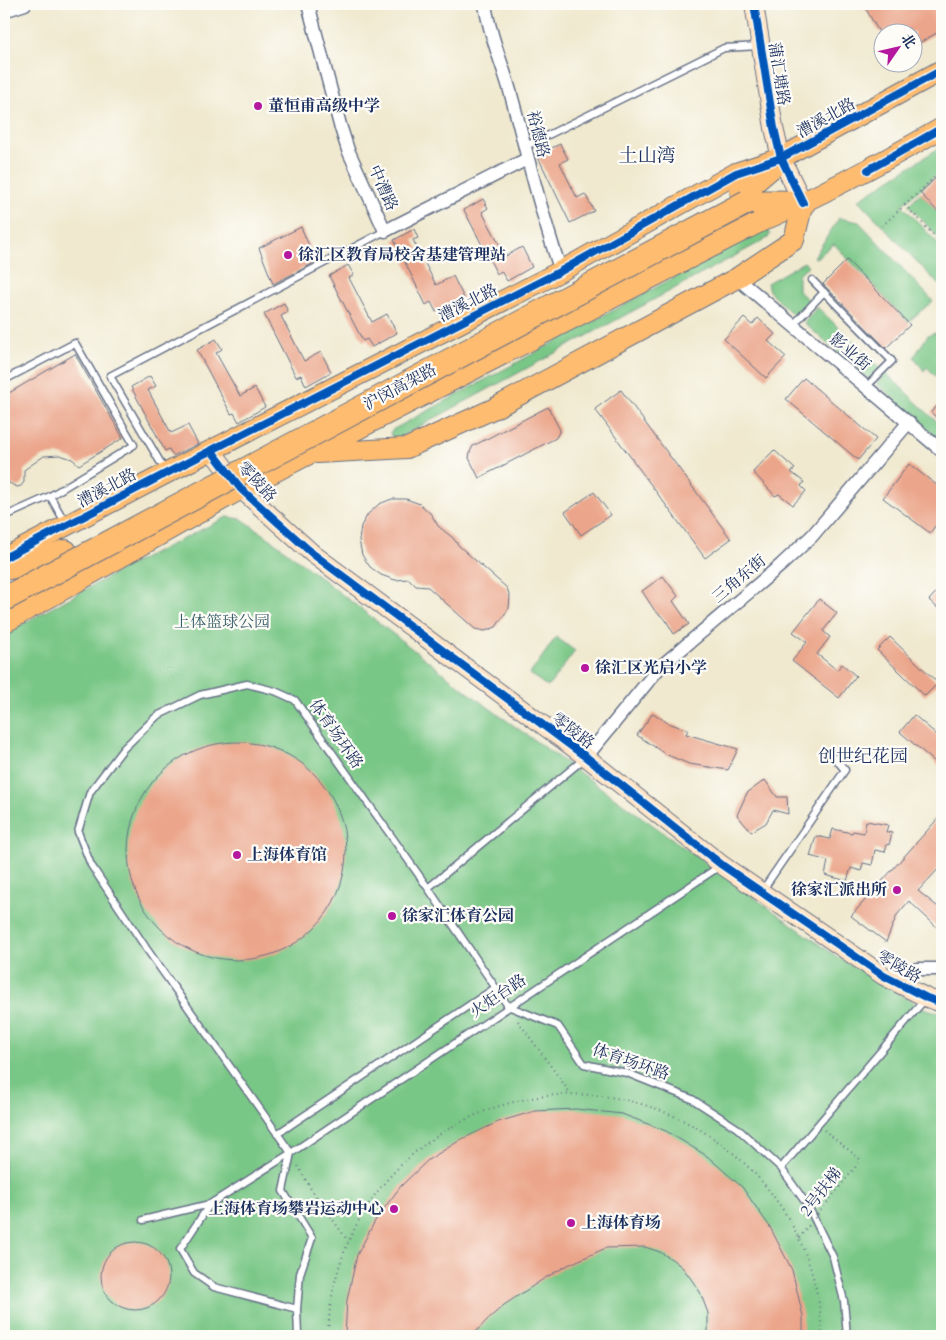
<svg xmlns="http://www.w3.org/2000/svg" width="946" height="1340" font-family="Cardo,'Noto Serif SC',serif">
<rect width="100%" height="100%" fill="#fdfcf7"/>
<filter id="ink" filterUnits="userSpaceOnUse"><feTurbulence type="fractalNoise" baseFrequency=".02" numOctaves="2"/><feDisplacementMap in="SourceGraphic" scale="10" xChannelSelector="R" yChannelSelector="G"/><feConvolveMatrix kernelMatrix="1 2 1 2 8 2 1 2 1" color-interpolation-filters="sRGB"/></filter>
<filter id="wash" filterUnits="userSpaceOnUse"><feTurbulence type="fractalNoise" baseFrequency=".0096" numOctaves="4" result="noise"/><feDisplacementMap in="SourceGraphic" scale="20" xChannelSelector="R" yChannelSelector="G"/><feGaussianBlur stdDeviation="1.12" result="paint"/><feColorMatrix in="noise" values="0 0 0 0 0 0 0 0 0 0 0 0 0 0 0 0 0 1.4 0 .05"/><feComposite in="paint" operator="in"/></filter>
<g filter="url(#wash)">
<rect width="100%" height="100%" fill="#f0e9cf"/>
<path fill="#79c786" stroke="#4a7b72" d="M942,146V170L902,205L942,248V288L858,200Z
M920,193L942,216V241L908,205Z
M839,218L859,222L933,301L908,322L834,244L816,258L814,257Z
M762,230L769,231L770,234L768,238L398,438L392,437L390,433L392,430Z
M804,262L808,266L798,274V291L809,300L794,316L769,291L767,283Z
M817,307L881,368L870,380L804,323Z
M940,332L942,383L927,367L924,371L914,357L928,335Z
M886,373L942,427V442L876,383Z
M227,517L242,519L272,540L478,700L836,956L921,1007L942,1014V1336H4V634L128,566Z
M556,637L575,651L548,687L530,674Z"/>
<g id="blocks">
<path fill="#eba58a" d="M863,4H942V30L914,46V32H879Z
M560,144L568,159L560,163L577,198L585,194L594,211L570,223L537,155Z
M942,172V216L920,193Z
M483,199L488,208L482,212L506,256L522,247L532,267L507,281L501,271L497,274L464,210Z
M301,227L316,262L273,284L259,248Z
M414,229L418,238L413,240L436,285L453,276L464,298L436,312L431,302L426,305L394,240Z
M847,260L910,325L886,348L823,284Z
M348,265L354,275L349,278L372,322L387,314L397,333L372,347L367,339L363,341L329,276Z
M284,303L288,312L281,316L304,361L321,352L331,372L306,386L301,375L296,377L264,314Z
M744,318L752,325L758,318L775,334L768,341L786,357L766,378L724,339Z
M216,339L222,349L216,353L240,396L255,388L265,407L239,422L234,413L231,414L197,350Z
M75,354L123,438L79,465L72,459L60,455L44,456L24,470V482L21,486L17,487L9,483L4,475V396Z
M150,376L156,386L148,390L171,433L188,425L198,444L173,456L169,449L165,451L131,387Z
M804,378L876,439L858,460L786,399Z
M621,390L731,539L705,558L595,409Z
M942,401V424L931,412Z
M548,407L560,430L556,438L479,478L469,458L470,452L473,446Z
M774,450L795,469L791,472L804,482L801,486L806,491L793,505L779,494L775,496L753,472Z
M909,464L942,489V517L930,533L883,498Z
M594,492L611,515L581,535L565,512Z
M392,499H406L420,504L431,514L438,526L453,538L459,546L507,588L510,597L509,608L496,627L485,631L475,629L428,587L416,586L409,579L395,580L381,575L370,567L362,555L359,540L361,526L368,514L379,504Z
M663,576L678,596L673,601L689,624L674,634L665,619L655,611L642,591Z
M942,586V612L929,600Z
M819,599L837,613L823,631L830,637L817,654L837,670L842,664L856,676L839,698L792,661L807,642L793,632Z
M890,637L938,683L925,696L877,650Z
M653,713L668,723L688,730L686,734L738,749L728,770L689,764L665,754L637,735Z
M914,715L942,739V768L900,732Z
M128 851a109 109 0 1 1 218 0a109 109 0 1 1-218 0Z
M765,780L777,797H787L788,814L773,810L766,823L751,832L737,815L747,793Z
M942,814V865L918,891L942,910V932L909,901L897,915L886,942L851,916Z
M866,821L888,825L886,832L892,833L889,845L887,844L885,852L875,850L872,865L863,863L861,871L851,868L847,881L825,875L828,861L810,856L816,836L830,839L833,829L852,833L853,831L864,833Z
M576,1109L622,1114L666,1131L707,1156L742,1187L770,1227L792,1270L803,1316V1336H708V1313L700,1292L691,1279L683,1268L673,1260L660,1252L645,1247L606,1248L568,1265L545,1278L504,1305L487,1320L472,1336H345L347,1300L357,1255L376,1219L401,1186L428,1160L462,1139L498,1122L535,1111Z
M101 1276a34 34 0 1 1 68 0a34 34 0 1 1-68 0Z"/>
</g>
</g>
<g filter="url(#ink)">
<use href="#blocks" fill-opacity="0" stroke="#667086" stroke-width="1"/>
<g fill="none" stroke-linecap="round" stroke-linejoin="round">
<g stroke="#667086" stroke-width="9">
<path id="lane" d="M524,147L724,48L759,46
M812,280L892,361L866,387
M793,325L824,292
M4,377L8,378L75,343L134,445L50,496
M166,472L110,376L385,231
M4,516L10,514L50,496L66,524
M428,888L585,758
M762,891L845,770L835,758
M277,1134L495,988
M781,1168L926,998
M143,1220L210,1204
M297,1309L214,1287L194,1273L180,1249L210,1204L291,1153L720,866
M298,1336L297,1309L300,1274L312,1238L283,1191L291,1153L146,948L91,865L78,832L90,792L123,749L157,716L200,695L247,684L275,691L295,700L428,888L508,1006L558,1026L584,1064L627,1073L692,1099L737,1128L781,1168L808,1206L833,1257L844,1301L847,1336"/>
</g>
<g stroke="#667086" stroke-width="15">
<path id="street" d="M308,4L340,125L348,150L385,231L527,159
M485,4C489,34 502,62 510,91C527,152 540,212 561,271
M4,11L25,4
M737,278L942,451
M586,757L659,668L781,565L812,536L909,422
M884,976L918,969H942"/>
</g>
<g stroke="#667086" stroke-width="20">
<path id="secondary" d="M754,4L774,128L781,158L803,203
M211,450L241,489L313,554L586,757L722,865L884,976L927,998L942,1003"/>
</g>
<g stroke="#667086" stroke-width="22">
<path id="primary" d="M317,453L407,448L493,409L737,278L794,240L803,203
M4,558L167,473L561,271L736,173L781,158L942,70
M4,623L241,489L762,221C824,194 883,162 942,128"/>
</g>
<g stroke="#667086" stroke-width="26">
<path id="highway" d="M742,191L781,158
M747,202L803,203
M4,568L32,563L65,552"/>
</g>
<path stroke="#667086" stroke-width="2" stroke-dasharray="1 4" stroke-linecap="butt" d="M938,174L905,205L942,244
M882,226L905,205
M518,1021L571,1094
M824,1130L861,1160
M298,1166L311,1189L348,1241
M328,1336C329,1287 344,1240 372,1199C396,1165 428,1138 465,1120C627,1040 816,1157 822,1336"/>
<use href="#lane" stroke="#fff" stroke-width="6"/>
<use href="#street" stroke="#fff" stroke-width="12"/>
<use href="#secondary" stroke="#ffe4c6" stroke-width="18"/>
<use href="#primary" stroke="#febc70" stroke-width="20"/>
<use href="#highway" stroke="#febc70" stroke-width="24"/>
<g stroke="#667086" stroke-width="26" stroke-linecap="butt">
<path id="highway-bridge" d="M4,599L747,202"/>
</g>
<path stroke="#667086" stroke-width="2" stroke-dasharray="1 4" stroke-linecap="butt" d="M799,1238L861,1160"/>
<use href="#highway-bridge" stroke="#febc70" stroke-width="24"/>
<g stroke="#fdfcf7" stroke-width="11">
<path id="cycleway" d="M754,4L774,128L781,158L803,203
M868,170L942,128
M211,450L241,489L313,554L586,757L722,865L884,976L927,998L942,1003
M4,558L167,473L561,271L736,173L781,158L942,70"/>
</g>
<use href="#cycleway" stroke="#0057b8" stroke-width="8"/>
</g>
</g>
<g fill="#b5179e" stroke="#fdfcf7" stroke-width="2">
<circle cx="258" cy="106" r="5"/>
<circle cx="288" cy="255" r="5"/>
<circle cx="585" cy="668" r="5"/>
<circle cx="237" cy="855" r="5"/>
<circle cx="897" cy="890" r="5"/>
<circle cx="392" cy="916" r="5"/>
<circle cx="394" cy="1209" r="5"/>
<circle cx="571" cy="1223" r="5"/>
</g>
<g text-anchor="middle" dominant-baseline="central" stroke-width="4.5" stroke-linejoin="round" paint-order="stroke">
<g font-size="16" fill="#1b2f5e" stroke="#fdfcf7">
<text transform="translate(779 74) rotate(81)">蒲汇塘路</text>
<text transform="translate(826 118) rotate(-29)">漕溪北路</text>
<text transform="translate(538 134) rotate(76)">裕德路</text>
<text transform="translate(383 188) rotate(66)">中漕路</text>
<text transform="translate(468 303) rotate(-27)">漕溪北路</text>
<text transform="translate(850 352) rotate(40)">影业街</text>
<text transform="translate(400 387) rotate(-28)">沪闵高架路</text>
<text transform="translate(257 482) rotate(47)">零陵路</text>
<text transform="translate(107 488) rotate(-28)">漕溪北路</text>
<text transform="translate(739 579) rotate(-40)">三角东街</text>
<text transform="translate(573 731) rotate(37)">零陵路</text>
<text transform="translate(336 734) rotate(55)">体育场环路</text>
<text transform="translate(899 967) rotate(30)">零陵路</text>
<text transform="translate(498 996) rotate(-34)">火炬台路</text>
<text transform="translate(631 1062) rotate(19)">体育场环路</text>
<text transform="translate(821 1192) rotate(-52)">2号扶梯</text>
</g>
<g font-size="16" font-weight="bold" fill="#1b2f5e" stroke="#fdfcf7" text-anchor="start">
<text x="268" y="106">董恒甫高级中学</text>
<text x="298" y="255">徐汇区教育局校舍基建管理站</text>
<text x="595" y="668">徐汇区光启小学</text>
<text x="247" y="855">上海体育馆</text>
<text x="887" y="890" text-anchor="end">徐家汇派出所</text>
<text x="402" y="916">徐家汇体育公园</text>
<text x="384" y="1209" text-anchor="end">上海体育场攀岩运动中心</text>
<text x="581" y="1223">上海体育场</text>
</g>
<g font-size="16" fill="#375d6a" stroke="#fdfcf7">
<text x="222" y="622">上体篮球公园</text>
</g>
<g font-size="18" fill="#1b2f5e" stroke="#fdfcf7">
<text x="863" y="756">创世纪花园</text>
</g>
<g font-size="19" fill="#1b2f5e" stroke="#fdfcf7">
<text x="647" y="156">土山湾</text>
</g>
</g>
<rect width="946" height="1340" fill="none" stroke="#fdfcf7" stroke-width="20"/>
<g transform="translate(898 48) rotate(56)"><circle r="24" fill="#fdfcf7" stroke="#a3aaba"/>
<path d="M0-4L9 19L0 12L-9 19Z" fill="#b5179e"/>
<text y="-8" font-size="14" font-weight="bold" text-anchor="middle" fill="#1b2f5e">北</text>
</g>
</svg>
